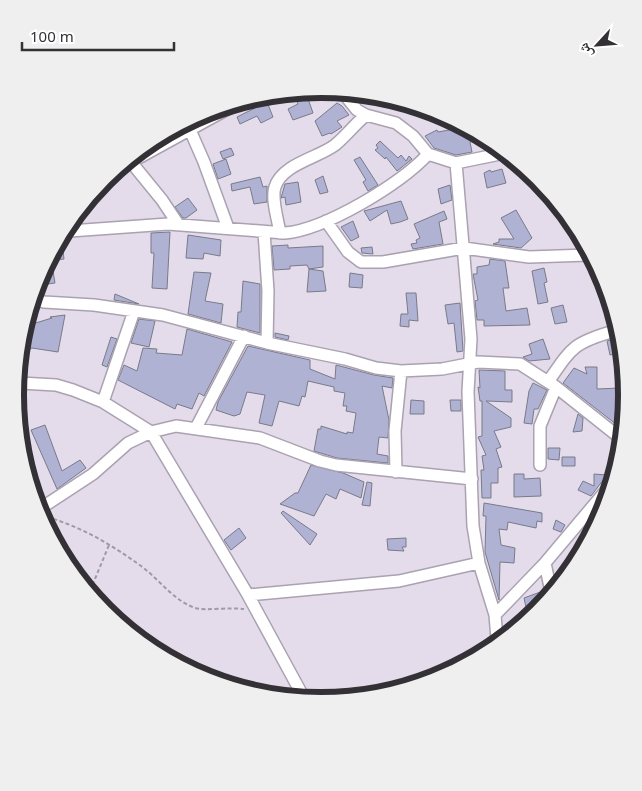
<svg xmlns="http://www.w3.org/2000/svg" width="642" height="791" font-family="'Noto Sans','Noto Naskh Arabic',sans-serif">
<rect width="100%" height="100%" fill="#e4dceb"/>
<path fill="#b0b2d3" stroke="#797a89" d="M306,93L313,113L293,120L288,109L298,104L294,95Z
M267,102L273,117L261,123L257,116L240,124L237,117Z
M337,103L342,106L349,115L337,121L342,127L331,134L330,133L322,136L315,121Z
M460,128L480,140L470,142L472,152L456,155L434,148L425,136L437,130L438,132Z
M380,141L398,158L401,155L406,161L409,156L412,159L397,171L386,157L385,159L375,150L378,148L376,145Z
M231,148L234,155L223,159L220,152Z
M360,157L378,185L368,191L363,182L366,180L354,160Z
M226,159L231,174L218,179L213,164Z
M502,169L506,183L487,188L484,173L490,170L491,172Z
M531,175L538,179L546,191L536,193Z
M323,176L328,192L320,194L315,180Z
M260,177L263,187L267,186V202L254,204L250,187L232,191L231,184Z
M298,182L301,202L286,205L285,197L281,198L285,184Z
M450,185L452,200L441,204L438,189Z
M188,198L197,210L186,218H183L175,207Z
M401,201L408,219L400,222L391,224L387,210L370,221L364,211Z
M516,210L532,238L521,248L493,244L499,242V239H514L501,218Z
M444,211L447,219L439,222L443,244L413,249L411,244L417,243L416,240L420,238L414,224Z
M353,221L359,237L351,241L341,227Z
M170,232L167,289L152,288L154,253H151V233Z
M188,235L221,240L220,256L204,253L203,259L186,258Z
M62,243L64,259L55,260L54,254Z
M288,245V248L323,246V267L309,269L307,265L290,266V269L274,270L272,246Z
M372,247L373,254L362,253L361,248Z
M51,259L55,283L40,285L39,278Z
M490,259L505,261L509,288H503L506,311L527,308L530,325L484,326V320H477L475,301L478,300L473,274H477V267L489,265Z
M544,268L547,282L544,283L548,302L538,304L532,271Z
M309,269L323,271L326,291L307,292Z
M194,272L211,273L205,301L223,304L221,323L188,314Z
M350,273L363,275L362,288L349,287Z
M243,281L260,284V333L237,327L238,312H241Z
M406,293H416L418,321L409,320V327L400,326L401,314H408Z
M115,294L139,304L114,300Z
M460,303L463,351L457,352L454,323L448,324L445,305Z
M563,305L567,322L555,324L551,308Z
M65,315L58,352L32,348L24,352L29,325L52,318L50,317Z
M139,319L155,321L149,347L131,343Z
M187,329L232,342L204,396L199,393L192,409L177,404L175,409L118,380L124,365L137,371L143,348L157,349L156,353L182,355Z
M275,333L289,336L288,340L275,337Z
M111,337L117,339L107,367L102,365Z
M616,338L618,353L610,355L607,341Z
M543,339L550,359L529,361L523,357L532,354L529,344Z
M248,346L310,360V369L335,379L336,365L374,375L393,378L392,388L382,386L389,420L388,438L379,437L377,454L388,456V463L337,458L314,451L318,429H321V426L347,434V432L353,433L356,413L346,411L347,406H343L345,393L334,391V387L308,381L305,397L302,396L299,406L279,401L272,426L259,423L265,395L247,392L240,414L234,416L216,410L218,402Z
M585,367H597V389L620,388L622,399H626L621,428L563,383L574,368L587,374Z
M479,370L505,371V390H512V402L486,401L511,418V427L494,431L501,447L496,449L502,467L498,468V483H491V498H482L481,470H484L482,456L486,455L478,437L482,436V401H480L478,387L480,388Z
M533,383L547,390L538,409H534L532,424L524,423L529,391Z
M411,400L424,401V414H410Z
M450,400H461V411H451Z
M578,414L583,418L582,431L573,432Z
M45,425L62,471L80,460L86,468L57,489L31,430Z
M548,448H560L559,460L548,459Z
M562,457H575V466H562Z
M311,465L343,473L364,482L361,498L340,489L336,499L326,494L314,516L280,504L295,493H298Z
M514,474H524V479L540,478L541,496L514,497Z
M594,474L607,475L591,496L578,490L583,481L594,486Z
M367,482L372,483L370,506L362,505Z
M484,503L542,513V522L537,521L536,528L508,522L507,530L499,529L501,545L515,548L514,563L500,562L499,600L485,552L486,516H483Z
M283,511L317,534L310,545L281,513Z
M556,520L565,525L561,532L553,529Z
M239,528L246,538L231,550L224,540Z
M406,538V547H402L404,551L388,550L387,539Z
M543,591L546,598L540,608L527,612L524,598Z
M522,610L524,621L506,633L504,631Z"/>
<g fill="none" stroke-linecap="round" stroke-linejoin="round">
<g stroke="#aaa2b0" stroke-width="14">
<path id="street" d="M344,94L357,110L366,115L396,123L413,136L428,154L456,163L471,339L468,392L473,526L479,563L495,615L497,639
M440,114L441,117L446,118
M190,130L204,162L228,228
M131,162L231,107
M131,162L162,200L178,224
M456,163L500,154
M326,221L348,252L361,262H383L464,248L529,257L588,255
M70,231L168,224L285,233C324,230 403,183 428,154
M264,232L268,291L267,343
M280,233C278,220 271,199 275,187C282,164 318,158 335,145C346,136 355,124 366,115
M34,299L44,302L94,305L163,315L267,343L345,359L376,368L401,371L442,369L478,362L520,364L556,387L619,437
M18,380L20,383L56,385L73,390L103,402L151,432L248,595L304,698
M548,382C572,347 573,343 614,331
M103,402L134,311
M196,428L244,336
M540,465V426L556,387
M396,472L395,431L401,371
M38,510L93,474L128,443L151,432L176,426L260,438L320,461L336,465L472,479
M545,563L551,592
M248,595L399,581L479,563
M495,615L545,563L609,487"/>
</g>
<path stroke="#a09aa5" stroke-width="2" stroke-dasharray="4 2.5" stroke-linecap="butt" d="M47,517C82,527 112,545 141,566C160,580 173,600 195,608C205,611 230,607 244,609
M90,591L109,545"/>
<use href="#street" stroke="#fff" stroke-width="11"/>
</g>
<path d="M0 0H642V791H0ZM24 395a297 297 0 1 1 594 0a297 297 0 1 1-594 0Z" fill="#efefef" fill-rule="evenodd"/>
<path fill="none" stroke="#343136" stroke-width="6" d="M24 395a297 297 0 1 1 594 0a297 297 0 1 1-594 0Z"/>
<g transform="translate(597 45) rotate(244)" stroke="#ffffff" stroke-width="4" paint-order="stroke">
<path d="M0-4L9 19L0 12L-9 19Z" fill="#343136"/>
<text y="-8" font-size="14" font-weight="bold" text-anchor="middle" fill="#343136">ش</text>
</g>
<path d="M22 42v8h152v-8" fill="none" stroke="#343136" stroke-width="2.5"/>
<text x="30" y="42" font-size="15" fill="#343136" stroke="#ffffff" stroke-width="4" paint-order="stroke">100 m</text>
</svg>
